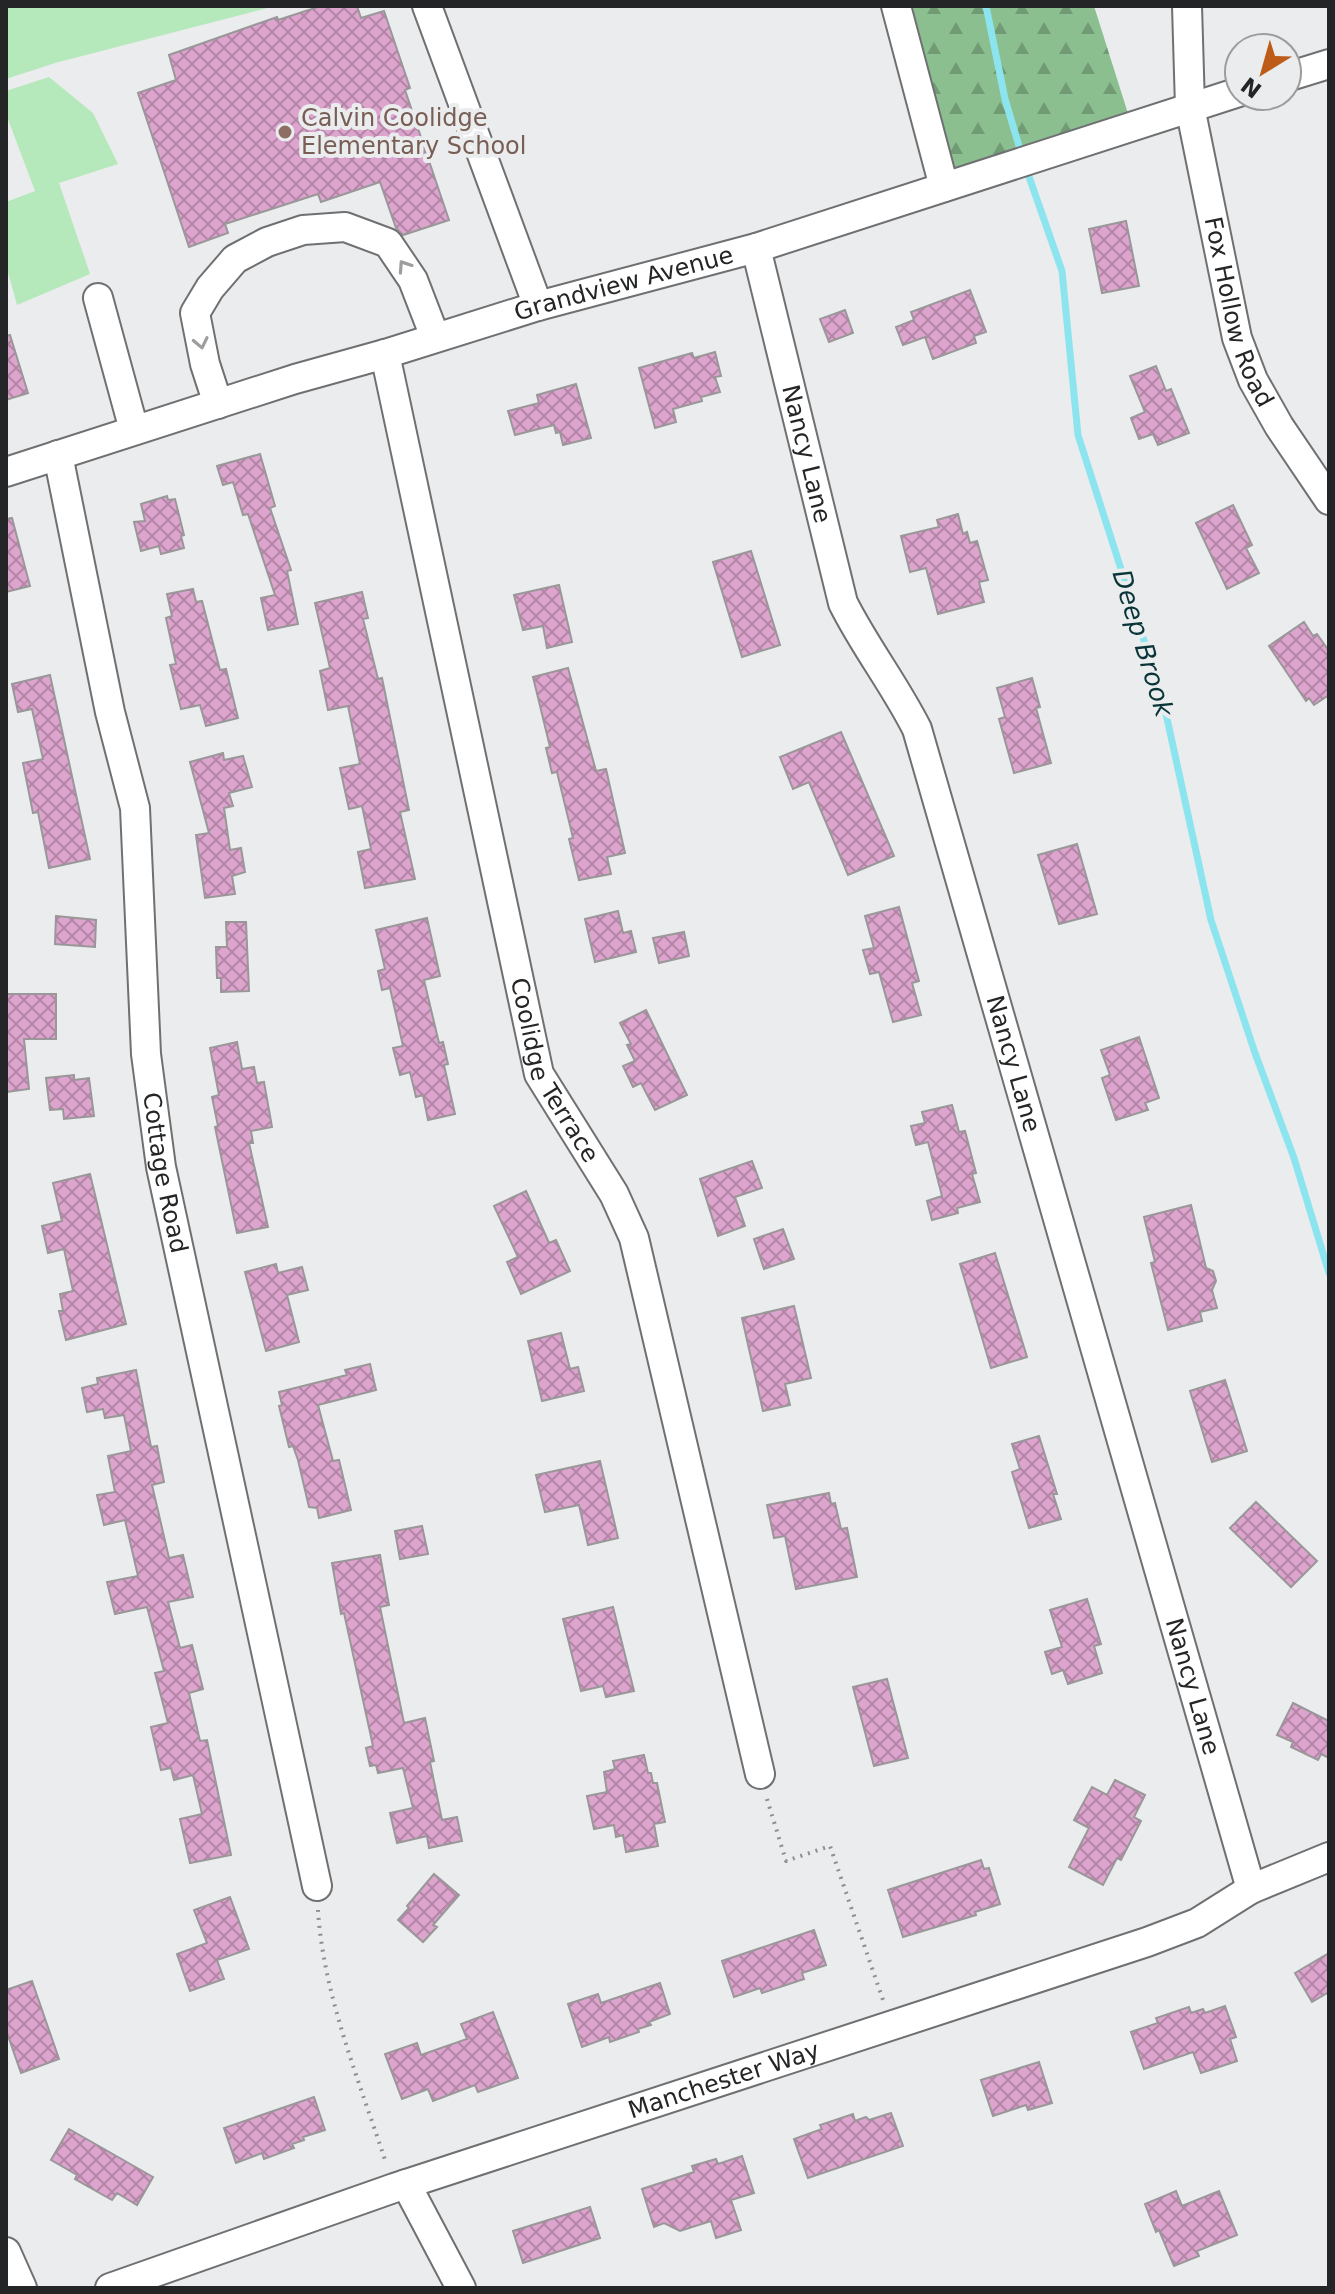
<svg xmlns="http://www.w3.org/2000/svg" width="1335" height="2294" font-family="'DejaVu Sans',sans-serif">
<defs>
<pattern id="forest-firs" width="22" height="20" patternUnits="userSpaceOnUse" patternTransform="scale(2)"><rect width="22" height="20" fill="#8bbf90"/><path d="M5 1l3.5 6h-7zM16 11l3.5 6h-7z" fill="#719b75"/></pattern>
<pattern id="building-cross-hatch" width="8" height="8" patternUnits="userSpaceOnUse" patternTransform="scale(2)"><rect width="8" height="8" fill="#dda4ce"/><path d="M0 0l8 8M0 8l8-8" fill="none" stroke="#b385a7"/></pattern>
</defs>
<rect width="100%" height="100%" fill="#ebecee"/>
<path fill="url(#forest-firs)" d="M891,6H1094L1131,123L949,179Z"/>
<path fill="#b5e8ba" d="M6,6H275L55,63L6,79Z
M49,77L93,113L118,164L59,183L90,274L17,305L6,265V202L35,191L6,114V91Z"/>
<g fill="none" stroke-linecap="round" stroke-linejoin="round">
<path stroke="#8ce5ee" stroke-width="7" d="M986,6L1005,99L1022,156
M1026,168L1062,271L1078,435L1163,700L1211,920L1255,1053L1294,1158L1329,1273"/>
</g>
<path fill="url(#building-cross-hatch)" stroke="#999798" stroke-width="2" d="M321,6H357L361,18L384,11L410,88L405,90L449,220L403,235L396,228L380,182L321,202L318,194L225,224L228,233L189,247L138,93L176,80L169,55L277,17L278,20Z
M1126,221L1139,286L1102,293L1089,229Z
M970,290L986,332L974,336L976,343L933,359L925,337L903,345L896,327L914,320L911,312Z
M845,310L853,333L829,342L820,319Z
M10,335L28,393L6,400V336Z
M715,352L721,376L715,377L720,392L701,397L702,401L673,409L676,422L655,428L639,368L692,353L694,358Z
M1156,366L1166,391L1171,389L1189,433L1158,445L1153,434L1139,439L1131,418L1145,412L1130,376Z
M576,384L591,438L563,445L560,432L556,433L554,425L515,435L508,411L539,403L537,395Z
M260,454L275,506L270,508L291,570L287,571L298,624L268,630L261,598L275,595L248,514L243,515L233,482L223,485L217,466Z
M167,496L168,500L175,499L184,535L181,536L184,548L161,554L159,546L141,551L134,522L145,521L141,504Z
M1233,505L1252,545L1246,548L1259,573L1227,589L1196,523Z
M958,514L963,534L967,532L970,543L977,541L988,580L979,582L984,602L938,614L926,568L910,572L901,536L939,527L937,520Z
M12,518L30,586L6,592V519Z
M751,551L780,645L742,657L713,562Z
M559,585L572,642L547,648L543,626L523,630L514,595Z
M193,589L196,602L202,601L220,670L226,669L238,718L206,726L200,705L181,709L170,665L176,664L166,618L172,616L167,594Z
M362,592L368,618L363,619L378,679L382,678L409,810L400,812L415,879L365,888L358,852L371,849L362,806L349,809L340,768L360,764L348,706L328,710L320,671L330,668L315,603Z
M1304,622L1313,636L1317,634L1329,651V695L1314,705L1309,698L1306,701L1269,646Z
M568,668L596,771L606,769L625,853L607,857L611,874L579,880L569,839L573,838L557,772L552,773L546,748L550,747L533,677Z
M50,675L90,859L49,868L38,812L33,813L23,763L43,759L32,709L18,712L12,684Z
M1032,678L1040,707L1036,708L1051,763L1014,773L999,719L1005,717L997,688Z
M841,732L894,856L848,875L809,782L793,789L780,757Z
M223,753L224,760L243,756L252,787L229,793L233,806L224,808L230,850L241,848L245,872L232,876L235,894L205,898L196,835L209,833L190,762Z
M1077,844L1097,914L1059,924L1038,855Z
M899,907L919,981L912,983L921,1015L893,1022L879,972L870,974L863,950L874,948L865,916Z
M618,911L623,933L631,931L636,952L595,962L585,919Z
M56,916L96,920L95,947L55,944Z
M427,918L440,976L424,980L439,1043L443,1042L448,1064L444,1065L455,1114L428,1120L423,1095L416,1097L410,1072L400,1075L393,1048L403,1046L390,988L382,990L378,971L385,969L376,930Z
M226,922H246L249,991L221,992V978H217L216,947H227Z
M684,932L689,956L659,963L653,938Z
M6,994H56V1039H24L29,1089L6,1092Z
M646,1010L687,1095L655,1110L641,1083L633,1087L623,1066L635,1061L627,1045L631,1044L620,1023Z
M1139,1037L1159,1098L1145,1103L1148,1110L1116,1120L1102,1078L1110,1075L1101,1050Z
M237,1042L242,1069L254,1067L257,1083L264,1082L272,1127L251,1131L253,1143H249L268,1227L237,1233L215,1127L218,1126L212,1097L219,1095L210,1048Z
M74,1075V1080L89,1078L94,1116L64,1119L63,1109L50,1110L46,1078Z
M952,1105L959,1132L965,1131L976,1173L972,1174L980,1202L957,1208L958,1213L932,1220L927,1201L942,1196L928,1142L916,1145L911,1126L925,1123L922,1112Z
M752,1161L762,1188L735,1197L745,1226L718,1236L700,1179Z
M90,1174L126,1324L66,1340L59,1311H63L60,1294L73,1291L64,1249L48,1253L42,1226L62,1221L53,1183Z
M526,1191L549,1243L556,1240L570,1271L521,1294L507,1262L518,1257L494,1206Z
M1191,1205L1206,1268L1213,1271L1216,1281L1212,1290L1217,1308L1200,1312L1202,1321L1168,1330L1151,1263L1155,1262L1144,1217Z
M783,1229L794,1259L764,1269L754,1239Z
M995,1253L1027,1357L991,1368L960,1264Z
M276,1264L278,1273L302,1267L308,1290L287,1295L299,1342L266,1351L245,1272Z
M794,1306L811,1378L785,1384L790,1405L763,1411L742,1318Z
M561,1333L570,1369L578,1367L584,1391L542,1401L528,1341Z
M370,1364L376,1390L318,1405L333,1461L339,1460L351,1510L319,1518L317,1508L309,1507L298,1460L293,1446L289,1447L279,1406L282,1405L279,1392L347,1375L345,1370Z
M136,1370L151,1447L157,1446L164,1482L152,1485L169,1558L183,1555L193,1597L168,1602L180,1648L192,1645L203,1689L189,1693L200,1741L207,1740L231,1855L190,1863L180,1819L202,1814L193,1775L174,1780L171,1768L161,1770L151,1727L168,1723L155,1673L164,1671L147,1607L115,1614L107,1582L138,1576L125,1520L104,1525L97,1495L115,1492L108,1456L131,1451L124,1415L105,1418L103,1409L87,1412L82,1388L98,1384L97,1378Z
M1225,1380L1247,1451L1212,1462L1190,1391Z
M1039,1436L1057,1494H1053L1061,1519L1029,1528L1012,1472L1020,1469L1012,1444Z
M600,1461L618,1538L588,1545L579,1505L545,1512L536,1475Z
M829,1493L831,1504L835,1503L841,1529L847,1528L857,1577L796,1589L785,1536L774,1538L767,1505Z
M1256,1502L1317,1561L1291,1587L1230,1528Z
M422,1526L428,1554L400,1559L395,1531Z
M380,1555L389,1605L380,1607L404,1723L425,1718L434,1761L430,1762L442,1820L457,1817L462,1841L429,1848L427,1836L397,1843L390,1813L413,1808L403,1768L378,1773L376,1765L370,1766L366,1748L373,1746L344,1613L341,1614L332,1563Z
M1087,1599L1101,1644L1094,1646L1102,1673L1068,1684L1063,1670L1052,1674L1045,1652L1062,1647L1050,1610Z
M613,1607L634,1691L606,1697L603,1686L581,1691L563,1619Z
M887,1679L908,1758L874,1766L853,1687Z
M1293,1703L1329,1721V1758L1321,1754L1318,1760L1291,1747L1293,1742L1277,1735Z
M644,1755L648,1773H651L653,1783H657L665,1822L654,1824L658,1846L626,1852L623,1835L616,1837L614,1825L594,1829L587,1796L607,1792L604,1772L615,1769L613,1761Z
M1115,1780L1145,1795L1134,1817L1141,1821L1121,1860L1117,1858L1103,1885L1069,1867L1089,1828L1074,1820L1092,1787L1107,1795Z
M981,1860L984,1869L989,1868L1000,1904L975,1912L976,1915L903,1937L888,1890Z
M434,1874L459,1895L433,1925L437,1927L423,1942L398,1920L409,1908L407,1906Z
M230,1897L249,1949L217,1960L224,1979L190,1991L177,1954L207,1943L194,1910Z
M814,1930L826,1965L802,1973L804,1979L762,1993L760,1988L734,1997L722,1961Z
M1329,1953V1992L1312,2002L1295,1973Z
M32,1981L59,2059L21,2073L6,2030V1990Z
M660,1983L670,2014L649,2022L651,2025L638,2029L639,2032L610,2042L609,2037L582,2047L568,2004L598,1994L601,2003Z
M1225,2006L1236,2037L1230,2039L1237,2061L1201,2073L1193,2052L1144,2069L1131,2032L1158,2023L1156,2018L1189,2007L1191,2013L1203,2009L1205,2013Z
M493,2012L518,2078L478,2092L475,2085L433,2101L428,2089L402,2099L385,2054L417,2043L421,2055L467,2039L461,2024Z
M1039,2062L1052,2103L1028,2110L1026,2105L993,2116L981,2080Z
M314,2097L325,2130L303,2137L304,2140L292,2144L294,2148L264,2159L262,2153L236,2163L224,2128Z
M891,2113L903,2146L808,2178L794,2139L822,2129L820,2125L853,2114L855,2121L866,2117L869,2120Z
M69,2129L153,2177L137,2205L117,2193L112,2200L75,2179L77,2175L51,2160Z
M742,2156L754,2193L731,2200L741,2230L716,2238L711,2221L680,2231L664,2223L654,2227L642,2189L694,2172L692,2166L716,2159L718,2164Z
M1176,2191L1182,2206L1219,2191L1237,2235L1197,2251L1199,2256L1174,2266L1159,2230L1156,2232L1145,2204Z
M590,2207L600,2238L523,2263L513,2231Z"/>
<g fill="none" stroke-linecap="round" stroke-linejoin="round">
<g stroke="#6f7072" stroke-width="32">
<g id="minor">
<path d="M427,6L538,306"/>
<path d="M896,6L944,187"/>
<path id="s1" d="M1187,6L1190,107L1237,338L1253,380L1279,426L1329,500"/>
<path d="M1287,77L1329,64"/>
<path id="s2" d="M756,248L843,603C865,647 895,685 917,729L1251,1889"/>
<path d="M98,298L134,430"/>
<path id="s3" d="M385,354L539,1074L614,1194L634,1238L760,1774"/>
<path d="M218,404L205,364L195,313L210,288L235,259L267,242L303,230L345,227L388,243L413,280L435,337"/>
<path id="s4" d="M58,455L110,712L135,808L146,1054L161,1167L317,1886"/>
<path id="s5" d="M6,472L295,379L385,354L538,306L756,248L1239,92"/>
<path d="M406,2184L461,2288"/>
<path d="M6,2252L22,2288"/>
<path id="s6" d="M110,2288L394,2188L1147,1942L1197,1923L1251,1889L1329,1857"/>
</g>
</g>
<path stroke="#8e8f91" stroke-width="4" stroke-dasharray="2 6" stroke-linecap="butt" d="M767,1799L786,1861L830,1846L883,2000
M318,1910C323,1994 360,2083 386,2163"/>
<use href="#minor" stroke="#fff" stroke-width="28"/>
</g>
<defs><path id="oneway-chevron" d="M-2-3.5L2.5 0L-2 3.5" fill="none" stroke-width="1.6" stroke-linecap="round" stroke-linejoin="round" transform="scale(2)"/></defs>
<g stroke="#9c9d9d">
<use href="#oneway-chevron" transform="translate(404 266) rotate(-124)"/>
<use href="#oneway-chevron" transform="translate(201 343) rotate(78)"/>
</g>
<circle fill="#8d6e63" stroke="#ebecee" stroke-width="3" cx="285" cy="132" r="8"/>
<g text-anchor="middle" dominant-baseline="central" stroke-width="8" stroke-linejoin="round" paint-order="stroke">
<g font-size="24" fill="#785e54" stroke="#ebecee" text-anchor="start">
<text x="301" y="118">Calvin Coolidge<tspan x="301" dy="28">Elementary School</tspan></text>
</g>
<g font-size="24" fill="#242526" stroke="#ebecee">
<text stroke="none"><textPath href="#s5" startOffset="646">Grandview Avenue</textPath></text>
<text stroke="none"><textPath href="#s1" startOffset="312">Fox Hollow Road</textPath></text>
<text stroke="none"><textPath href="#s2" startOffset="212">Nancy Lane</textPath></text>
<text stroke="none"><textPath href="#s2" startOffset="860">Nancy Lane</textPath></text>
<text stroke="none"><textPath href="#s3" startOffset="738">Coolidge Terrace</textPath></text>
<text stroke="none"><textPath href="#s4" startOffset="728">Cottage Road</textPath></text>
<text stroke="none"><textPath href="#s2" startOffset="1508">Nancy Lane</textPath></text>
<text stroke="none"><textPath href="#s6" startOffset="648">Manchester Way</textPath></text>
</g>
<g font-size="26" font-style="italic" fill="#093539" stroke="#ebecee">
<text transform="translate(1143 643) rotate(73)">Deep Brook</text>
</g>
</g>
<rect width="1335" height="2294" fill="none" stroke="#242526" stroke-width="16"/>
<g transform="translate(1263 72) rotate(217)"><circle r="38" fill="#ebecee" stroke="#9b9c9e" stroke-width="2"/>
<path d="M0-6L14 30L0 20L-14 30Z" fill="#bc5c18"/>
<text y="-12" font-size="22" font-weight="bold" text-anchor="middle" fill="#242526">N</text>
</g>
</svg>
